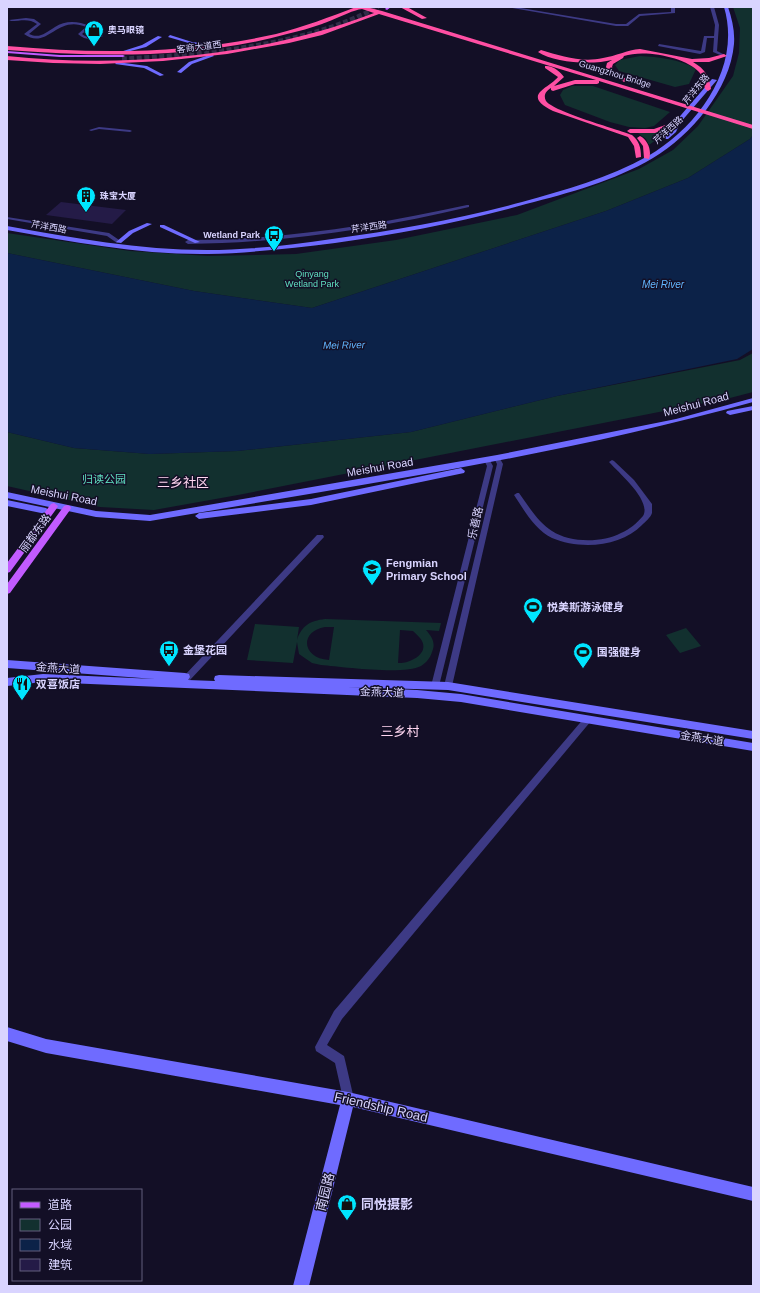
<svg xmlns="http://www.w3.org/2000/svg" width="760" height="1293" font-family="Helvetica,'Noto Sans SC',sans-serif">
<rect width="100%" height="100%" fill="#130f26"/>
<path fill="#12302f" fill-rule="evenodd" d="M733,7H753V135L750,139L688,178L606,211L312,308L194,291L7,253V233L130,251L208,256L296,254L396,240L517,215L639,169L673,150L698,126L733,76L739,53L740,28Z
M640,56C658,57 680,59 696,69L689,84L675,87L619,71L615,65L620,60Z
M572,86H593L670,112L654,126L645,128L629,127L610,122L565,105L560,95L563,90Z
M668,131L649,145L646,139L638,133Z
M753,353V392L730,398L238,495L154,510L100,507L7,486V432L74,448L150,454L237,451L411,432L557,396L740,360Z
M325,619L441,623L439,631L426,630C432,637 436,643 432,652C430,658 427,662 421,666C404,675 343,667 321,665L312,663L299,654L297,642L293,663L247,660L251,642L275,643L251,642L255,624L299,627L297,640C302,625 310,621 325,619ZM325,627H334L329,660C303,659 298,632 325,627ZM400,630L413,631C416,634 420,637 422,641C429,655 408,664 398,663Z
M686,628L701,646L680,653L666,635Z"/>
<path fill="#0c2248" d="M753,135V349L737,359L557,396L411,432L237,451L150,454L74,448L7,432V253L194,291L312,308L606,211L688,178L750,139Z"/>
<path fill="#241b47" d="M61,202L126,210L112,224L46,215Z"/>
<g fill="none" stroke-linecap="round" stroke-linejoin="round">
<path stroke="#312d47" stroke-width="5" stroke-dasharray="5 2.5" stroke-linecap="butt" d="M122,59C202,55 307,46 378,7"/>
<path fill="#3d3a85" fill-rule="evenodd" d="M507,7H515L616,24H626L639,14L671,12V7H675V13L640,16L628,26H616Z
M710,7H714L719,25L717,51L725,55V57L713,52L714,38H707L705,52L700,54L658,46L659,44L701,51L704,36H714L715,25Z
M26,18L34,19L41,24L29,34C40,39 45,33 55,27C65,20 79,21 89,26V28L82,34C88,39 94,37 101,35L103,36C95,40 85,41 78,34L86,27C57,14 47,51 24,34L37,24C29,18 21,21 11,21L9,20Z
M99,127L130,130L132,131L130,132L99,129L91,131L89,130Z
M467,205H469V207C377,229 282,243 188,244L185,242L188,240C282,240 376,225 467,205Z
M7,217L109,233L122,242L117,243L107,236L7,219Z
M497,456L499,457L503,464L452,686L451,688H445L444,686L497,464L494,458Z
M487,458L489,459L493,466L439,686L438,688H432L431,686L487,466L484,460Z
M612,460L614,461L634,480L652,504C652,507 652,511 652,513C651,517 645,522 642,525C621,547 580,550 552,538C535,530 524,510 514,495L517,493H519C529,507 538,522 552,531C570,543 602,543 621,533C630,529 637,523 643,516C652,501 619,473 610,463L609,462Z
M317,535H323L324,537L190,680H184L183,678L184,676Z
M588,716L591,717L592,719L591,721L342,1019L327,1045L344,1056L345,1060L354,1099L352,1103L348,1105L344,1103L335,1063L316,1051L315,1047L334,1011L585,717Z"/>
<path fill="#6f6bff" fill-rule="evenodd" d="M724,7H728C732,19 735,31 734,44C730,90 691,135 653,158C614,181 569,193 526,204C463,222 399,234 335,243C293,248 251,253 208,254C141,255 73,242 7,230V226C73,238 139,250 207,250C249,250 291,245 332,239C396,230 459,219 522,202C565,190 609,178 648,156C698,127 742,67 724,7Z
M170,35L192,42L220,45L218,46L192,44L168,37Z
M158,36L162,37L146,47L119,54L117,53L142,45Z
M212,54L214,56L192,64L181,73L177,72L189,62Z
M117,62L147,66L164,75L160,76L144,68L115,64Z
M712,79L717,80L680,123L676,132L668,139H664V137L672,130L675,122Z
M147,223L152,224L133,233L121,243L116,242L129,231Z
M160,225H164L200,242L195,243L160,227Z
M753,398V402C556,457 352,486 150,521L96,517L7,498V492L96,511L150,515L497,455L676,419Z
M753,406V410L730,415L726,413L727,411Z
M461,468L465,471L464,473L311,505L199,519L195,516L199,513L311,499Z
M7,500L46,508L50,511L46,514L7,506Z
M7,660L185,673L189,674L190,677L188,680L215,681L214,679L215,676L219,675L448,682L753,731V739L448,690L347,687L417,690L461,694L753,743V751L461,702L417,698L43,682L7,686V678L43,674L155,679L7,668Z
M7,1027L46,1039L348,1092L753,1187V1201L353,1107L309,1286H293L340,1105L46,1053L7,1041Z"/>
<path fill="#c25bff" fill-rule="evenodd" d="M387,7H391L387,10L385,9Z
M7,51L60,55H123L125,56L123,57H60L7,53Z
M54,503L58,506L57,508L10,572L7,573V563L51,504Z
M67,505L70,506L71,508L70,510L10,593L7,594V584L64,506Z"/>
<path fill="#ff4fa3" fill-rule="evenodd" d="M356,7H366L382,11L753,125V129L599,81V83L597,84H575L553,91L551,90V88C546,91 543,95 546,101C554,112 617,129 632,135C639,141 641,147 641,157L636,158L634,146L628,137L553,111C521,95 548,89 558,77L545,68V66C552,65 560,71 564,77L554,86L575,80H596L379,14L322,35L289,43L227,54L163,61L100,64L53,63L7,60V56C125,69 263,56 374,13C370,12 366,10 362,9C355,9 331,21 322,24C311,28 299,31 287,34C197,59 100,57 7,50V46C97,54 187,54 276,34C303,27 330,17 356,7Z
M400,7H407L427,18L422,19Z
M640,49L692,59L709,58L724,54L727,56L709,62H693C705,69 709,76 711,89L708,91L705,89C704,83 703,76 699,72C686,57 644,49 624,56L623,58L613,64L612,67L613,70L626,79V81L624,82L609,72L606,67L607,63L612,60C593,65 554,63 538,52L541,50C561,56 582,63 603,58C616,56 627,50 640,49Z
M677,121L679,122V124L655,133H630L627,131L630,129H654Z
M640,136C648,140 652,151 649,159L644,158L643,146L637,138Z"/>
</g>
<defs>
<g id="shop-pin" transform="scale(1)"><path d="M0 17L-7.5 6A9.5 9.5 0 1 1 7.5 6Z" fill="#00e5ff" stroke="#130f26"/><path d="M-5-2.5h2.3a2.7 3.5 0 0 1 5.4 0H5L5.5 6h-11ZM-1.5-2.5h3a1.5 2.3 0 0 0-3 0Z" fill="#111"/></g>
<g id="building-pin" transform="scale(1)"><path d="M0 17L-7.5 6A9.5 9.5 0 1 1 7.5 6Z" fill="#00e5ff" stroke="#130f26"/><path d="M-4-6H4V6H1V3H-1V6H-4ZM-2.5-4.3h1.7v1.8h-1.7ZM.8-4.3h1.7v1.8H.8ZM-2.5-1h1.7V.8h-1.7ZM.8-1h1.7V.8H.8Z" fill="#111"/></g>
<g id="bus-pin" transform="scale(1)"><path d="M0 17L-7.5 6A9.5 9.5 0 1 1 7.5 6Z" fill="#00e5ff" stroke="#130f26"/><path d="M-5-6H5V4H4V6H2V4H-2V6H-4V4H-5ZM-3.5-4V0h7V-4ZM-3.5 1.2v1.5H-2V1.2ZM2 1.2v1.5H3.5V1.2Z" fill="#111"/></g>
<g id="school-pin" transform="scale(1)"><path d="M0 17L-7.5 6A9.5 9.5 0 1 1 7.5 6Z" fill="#00e5ff" stroke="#130f26"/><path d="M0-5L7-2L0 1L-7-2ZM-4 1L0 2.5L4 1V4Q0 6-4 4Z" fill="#111"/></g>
<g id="stadium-pin" transform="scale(1)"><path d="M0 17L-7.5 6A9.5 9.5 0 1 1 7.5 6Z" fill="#00e5ff" stroke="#130f26"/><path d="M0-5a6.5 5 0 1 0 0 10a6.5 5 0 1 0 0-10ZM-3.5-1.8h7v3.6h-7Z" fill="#111"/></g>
<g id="restaurant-pin" transform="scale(1)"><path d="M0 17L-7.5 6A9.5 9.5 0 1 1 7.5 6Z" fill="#00e5ff" stroke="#130f26"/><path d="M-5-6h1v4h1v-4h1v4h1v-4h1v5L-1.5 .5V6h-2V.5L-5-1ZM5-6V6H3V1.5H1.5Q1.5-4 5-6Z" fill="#111"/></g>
</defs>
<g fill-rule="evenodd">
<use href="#shop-pin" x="94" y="30"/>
<use href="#building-pin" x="86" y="196"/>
<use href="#bus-pin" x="274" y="235"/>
<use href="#school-pin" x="372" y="569"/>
<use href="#stadium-pin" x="533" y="607"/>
<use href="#bus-pin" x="169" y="650"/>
<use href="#stadium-pin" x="583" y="652"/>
<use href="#restaurant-pin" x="22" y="684"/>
<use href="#shop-pin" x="347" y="1204"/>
</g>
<g text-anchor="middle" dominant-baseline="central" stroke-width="3" stroke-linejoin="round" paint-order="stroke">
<g font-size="9" font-weight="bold" fill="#d9d4ff" stroke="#130f26" text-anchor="start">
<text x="108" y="30">奥马眼镜</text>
<text x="100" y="196">珠宝大厦</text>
<text x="260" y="235" text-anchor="end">Wetland Park</text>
</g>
<g font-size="9" fill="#d9d4ff" stroke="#130f26">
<text transform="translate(199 47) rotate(-7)">客商大道西</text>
<text transform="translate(615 74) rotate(17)">Guangzhou Bridge</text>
<text transform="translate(696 89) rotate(-51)">芹洋东路</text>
<text transform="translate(668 130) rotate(-42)">芹洋西路</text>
<text transform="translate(49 227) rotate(10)">芹洋西路</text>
<text transform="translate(369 227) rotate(-8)">芹洋西路</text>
</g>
<g font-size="9" fill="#5fe0c0" stroke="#130f26">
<text x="312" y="274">Qinyang<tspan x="312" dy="10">Wetland Park</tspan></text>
</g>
<g font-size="10" font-style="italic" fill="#62b6ff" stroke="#130f26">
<text x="663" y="284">Mei River</text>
<text transform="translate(344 345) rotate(-1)">Mei River</text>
</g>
<g font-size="11" fill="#d9d4ff" stroke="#130f26">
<text transform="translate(696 404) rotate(-15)">Meishui Road</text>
<text transform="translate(380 467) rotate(-10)">Meishui Road</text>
<text transform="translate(64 495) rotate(11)">Meishui Road</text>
<text transform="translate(475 523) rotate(-77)">乐善路</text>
<text transform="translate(35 533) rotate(-54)">丽都东路</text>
<text transform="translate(58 668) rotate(4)">金燕大道</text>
<text transform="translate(382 692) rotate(2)">金燕大道</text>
<text transform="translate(702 738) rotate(9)">金燕大道</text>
</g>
<g font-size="11" fill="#5fe0c0" stroke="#130f26">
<text x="104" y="479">归读公园</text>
</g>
<g font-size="11" font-weight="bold" fill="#d9d4ff" stroke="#130f26" text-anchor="start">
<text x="386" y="563">Fengmian<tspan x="386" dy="13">Primary School</tspan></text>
<text x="547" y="607">悦美斯游泳健身</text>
<text x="183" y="650">金堡花园</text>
<text x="597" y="652">国强健身</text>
<text x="36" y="684">双喜饭店</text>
</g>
<g font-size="13" fill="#ffd6f0" stroke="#130f26">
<text x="183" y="482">三乡社区</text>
<text x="400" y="731">三乡村</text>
</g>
<g font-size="13" fill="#d9d4ff" stroke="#130f26">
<text transform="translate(381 1107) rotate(13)">Friendship Road</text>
<text transform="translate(325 1192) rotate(-76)">南园路</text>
</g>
<g font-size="13" font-weight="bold" fill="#d9d4ff" stroke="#130f26" text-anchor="start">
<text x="361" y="1204">同悦摄影</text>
</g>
</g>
<rect width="760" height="1293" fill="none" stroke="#d9d4ff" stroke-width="16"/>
<rect x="12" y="1189" width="130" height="92" fill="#130f26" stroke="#625e7d"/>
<rect x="20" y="1202" width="20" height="6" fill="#c25bff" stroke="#625e7d"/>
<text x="48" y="1209" font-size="12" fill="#d9d4ff">道路</text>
<rect x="20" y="1219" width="20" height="12" fill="#12302f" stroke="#625e7d"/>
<text x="48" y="1229" font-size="12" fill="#d9d4ff">公园</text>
<rect x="20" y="1239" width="20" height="12" fill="#0c2248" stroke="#625e7d"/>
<text x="48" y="1249" font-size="12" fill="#d9d4ff">水域</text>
<rect x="20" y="1259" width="20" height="12" fill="#241b47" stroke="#625e7d"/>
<text x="48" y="1269" font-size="12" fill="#d9d4ff">建筑</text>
</svg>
